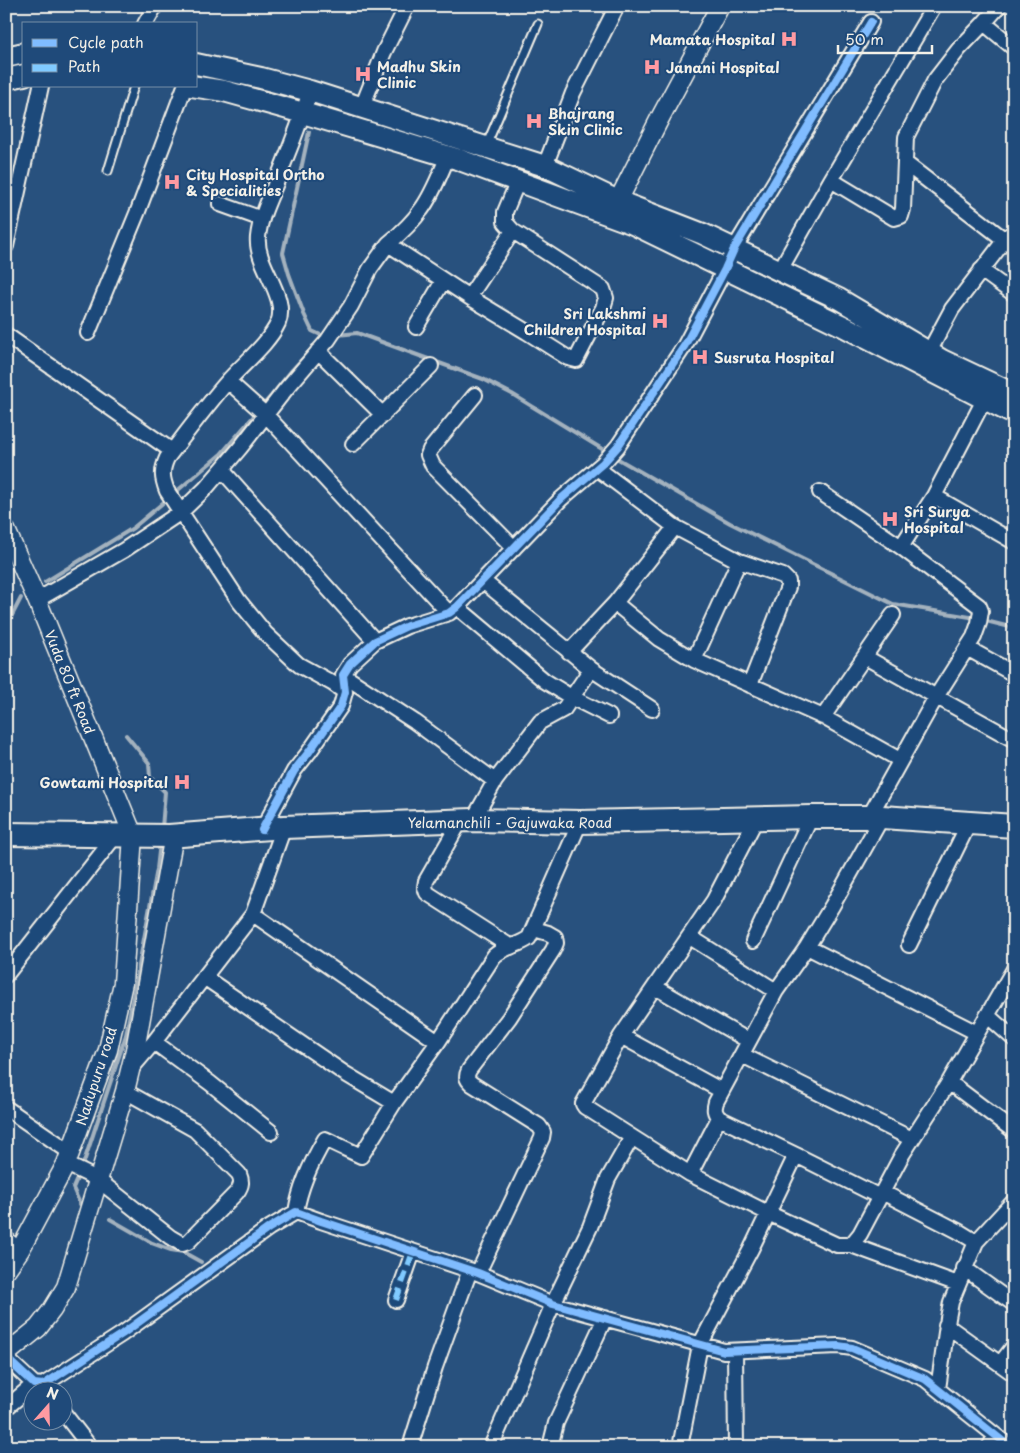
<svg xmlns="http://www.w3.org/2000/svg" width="1020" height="1453" font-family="'Playpen Sans',sans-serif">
<rect width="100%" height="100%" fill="#28517e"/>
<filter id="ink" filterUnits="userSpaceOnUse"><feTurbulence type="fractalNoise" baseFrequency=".02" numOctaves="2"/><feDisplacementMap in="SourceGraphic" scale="10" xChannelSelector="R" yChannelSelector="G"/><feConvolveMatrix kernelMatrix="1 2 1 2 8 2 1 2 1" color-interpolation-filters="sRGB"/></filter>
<g filter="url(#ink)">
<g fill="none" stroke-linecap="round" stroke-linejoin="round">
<path stroke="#a4b2be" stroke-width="4" d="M309,132L283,253L289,274L304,314L312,331L323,336L328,335
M337,335L357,333L483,379L512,394L607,452
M613,456L730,523L893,604L970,617L1014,628
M45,582L133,528L221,454L271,396L292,370L315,345
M6,627L21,598
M126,735L149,763L150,777L165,792L162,828
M82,1168L126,1035L157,869L160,843
M79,1174L73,1188L80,1204
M110,1219L152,1243L171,1250L183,1252L201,1262"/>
<g stroke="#f4f1e8" stroke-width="11">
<path id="service" d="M486,146L538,24
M108,171L134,86"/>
</g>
<g stroke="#f4f1e8" stroke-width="18">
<path id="minor" d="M984,23L999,6
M145,24L155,6
M310,91C301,122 288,152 276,183C269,200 260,218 258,237C255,265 289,296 278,323C269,343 243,364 228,381C207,405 187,432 167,458C161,471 162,478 167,491L239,601L265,633L299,665L332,683L345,692
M362,107L384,52L407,6
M905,163L1005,240
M545,166L573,93L617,6
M831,180L894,218L901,216L903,209L906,137L935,80L959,49L984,23L1014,48
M220,204L262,219
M388,244C400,234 412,223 421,210C433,194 440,174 448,156
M6,246L41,86
M780,270L831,180L934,6
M981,270L1014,294
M469,297L513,231
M416,327L443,281
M88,333L138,211L185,86
M6,335L172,451
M318,351L383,415
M929,352L952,309L1007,237L1014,232
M228,381L266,415L449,613
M475,395L430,450L428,455L433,466L514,548
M984,400L934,496L1014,542
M353,444L431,366
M597,468L675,527L739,561L783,576L788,581V587L750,685
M222,470L375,641
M820,492L901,547L979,606L981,611L979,623L974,637L936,697L869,817
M901,547L934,496
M483,581L591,669L652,709
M37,600L124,550L181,512L206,488L240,448L286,389L328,340L351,306L370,269L388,244L469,297L527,332L568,358L576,360L603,308L606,298L603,289L513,231L505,222V212L518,181
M615,603L659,639L694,660L823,717L900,760
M457,607L545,681L571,697L609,716
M967,648L1014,674
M569,652L615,603L675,527
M865,657L1014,740
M694,660L739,561
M343,675L415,722L495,781
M823,717L893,615
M756,819L714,900L621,1036L583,1104L585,1107L690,1174L768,1213L837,1245H851L860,1234L902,1155L949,1082L1014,969
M461,820L426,881L425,887L427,893L511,947
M473,820L495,781L540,722L564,709L591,669
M262,830L294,771L309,752L341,706L345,692L343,675L350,664L375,641L407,626L449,613L457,607L561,499L603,463L618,446L685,345L725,269L734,249L871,22
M253,914L438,1042
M690,937L776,991
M753,941L811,817
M909,945L969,823
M807,947L977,1033
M6,975L116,835
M204,977L344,1073L394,1103
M655,987L749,1041
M988,1016L1014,1039
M621,1036L722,1091
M154,1042L253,914L284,827
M742,1055L912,1139
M131,1069L154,1042L210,1083L271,1132
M949,1082L1014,1131
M6,1108L70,1152
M796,1155L719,1118C714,1112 714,1109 716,1102L776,991L807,947L832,906L882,817
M66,1164L97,1179L170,1237L182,1244L188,1242L237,1192C242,1185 242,1181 239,1174L195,1130L125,1091
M690,1174L719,1118
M882,1192L958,1231L976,1242L951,1302L948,1318L938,1389
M296,1212C300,1186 312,1161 325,1139L361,1156L394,1103L438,1042L494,956C505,946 518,946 529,938L580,822
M6,1239L20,1250
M976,1242L1014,1201
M851,1245L958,1284
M964,1268L1014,1304
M478,1273L542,1138L543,1132L539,1126L472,1084C466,1079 466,1076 469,1070L509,1018L553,950L556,943L555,937L548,933L534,929
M396,1300L413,1252
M946,1325L1014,1374
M735,1351L736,1447
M6,1358L34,1384L43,1385L122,1334L269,1228L296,1212L321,1221L478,1273L553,1304L724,1351L838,1346L852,1348L925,1379L1010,1447
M1000,1364L1014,1346
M6,1408L34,1384
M62,1411L90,1447
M410,1447L435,1367L470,1270
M491,1447L553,1304L590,1227L608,1179L632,1137
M550,1447L556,1423L605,1318
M680,1447L700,1345L751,1249L796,1155L880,1197
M989,1447L996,1436"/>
</g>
<g stroke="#f4f1e8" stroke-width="21">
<path id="tertiary" d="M618,201L660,118L720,6
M6,530L37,600L133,835L123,983L108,1050L66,1164L20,1250L6,1270
M6,1354L38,1328L52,1310L66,1287L125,1091L135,1050L174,835"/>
</g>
<g stroke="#f4f1e8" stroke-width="24">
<path id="secondary" d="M6,57L24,53
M196,64L261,78L310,91L545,166L618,201L703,234L839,299L942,360L1014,394
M6,79L24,75
M191,86L224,91L303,113L457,159L631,223L845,327L1014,414"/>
</g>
<g stroke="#f4f1e8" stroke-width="26">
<path id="primary" d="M6,834L169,836L284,827L473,820L580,822L811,817H882L1014,826"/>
</g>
<use href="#service" stroke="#1f4a7a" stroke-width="7"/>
<use href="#minor" stroke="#1f4a7a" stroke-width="14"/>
<use href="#tertiary" stroke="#1f4a7a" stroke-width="18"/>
<use href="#secondary" stroke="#1f4a7a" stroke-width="20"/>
<use href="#primary" stroke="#1f4a7a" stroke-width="22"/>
<path stroke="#80caff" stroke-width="6" stroke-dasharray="12 6" stroke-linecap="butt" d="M396,1300L413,1252"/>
<g stroke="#1f4a7a" stroke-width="11">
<path id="cycleway" d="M262,830L294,771L309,752L341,706L345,692L343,675L350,664L375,641L407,626L449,613L457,607L561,499L603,463L618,446L685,345L725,269L734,249L871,22
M6,1358L34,1384L43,1385L122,1334L269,1228L296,1212L321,1221L478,1273L553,1304L724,1351L838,1346L852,1348L925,1379L1010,1447"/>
</g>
<use href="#cycleway" stroke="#80bcff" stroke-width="8"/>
</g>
</g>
<defs>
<g id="hospital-bare" transform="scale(1.35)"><path d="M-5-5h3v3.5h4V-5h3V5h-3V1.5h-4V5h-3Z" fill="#ff9aa2" stroke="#1f4a7a" stroke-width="2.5" paint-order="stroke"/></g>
</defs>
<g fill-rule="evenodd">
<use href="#hospital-bare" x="789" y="39"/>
<use href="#hospital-bare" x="652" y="67"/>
<use href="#hospital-bare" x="363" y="74"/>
<use href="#hospital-bare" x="534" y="121"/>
<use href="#hospital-bare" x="172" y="182"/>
<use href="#hospital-bare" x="660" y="321"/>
<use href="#hospital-bare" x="700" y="357"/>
<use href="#hospital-bare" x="890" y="519"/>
<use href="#hospital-bare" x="182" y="782"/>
</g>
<g text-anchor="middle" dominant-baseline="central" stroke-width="4" stroke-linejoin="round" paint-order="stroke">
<g font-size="14" font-weight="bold" fill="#f4f1e8" stroke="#1f4a7a" text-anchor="start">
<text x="775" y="39" text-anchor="end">Mamata Hospital</text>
<text x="377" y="66">Madhu Skin<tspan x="377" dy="16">Clinic</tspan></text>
<text x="666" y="67">Janani Hospital</text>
<text x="548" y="113">Bhajrang<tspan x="548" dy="16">Skin Clinic</tspan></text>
<text x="186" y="174">City Hospital Ortho<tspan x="186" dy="16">&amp; Specialities</tspan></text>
<text x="646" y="313" text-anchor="end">Sri Lakshmi<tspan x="646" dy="16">Children Hospital</tspan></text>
<text x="714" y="357">Susruta Hospital</text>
<text x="904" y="511">Sri Surya<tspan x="904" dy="16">Hospital</tspan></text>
<text x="168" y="782" text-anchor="end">Gowtami Hospital</text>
</g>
<g font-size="14" fill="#f4f1e8" stroke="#1f4a7a">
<text transform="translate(70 682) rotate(68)">Vuda 80 ft Road</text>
<text x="510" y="822">Yelamanchili - Gajuwaka Road</text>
<text transform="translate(96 1076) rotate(-72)">Nadupuru road</text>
</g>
</g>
<rect width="1020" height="1453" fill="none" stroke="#1f4a7a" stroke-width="25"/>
<rect x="12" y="12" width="995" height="1428" fill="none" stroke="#f4f1e8" stroke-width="2" filter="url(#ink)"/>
<rect x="22" y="22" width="175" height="65" fill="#1f4a7a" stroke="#748da6"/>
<rect x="32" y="39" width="25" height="8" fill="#80bcff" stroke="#748da6"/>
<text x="68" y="48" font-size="15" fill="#f4f1e8">Cycle path</text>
<rect x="32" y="64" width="25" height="8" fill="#80caff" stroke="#748da6"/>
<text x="68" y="72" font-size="15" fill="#f4f1e8">Path</text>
<g transform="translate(48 1406) rotate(20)"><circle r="24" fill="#1f4a7a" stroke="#748da6"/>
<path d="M0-4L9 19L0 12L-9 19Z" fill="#ff9aa2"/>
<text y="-8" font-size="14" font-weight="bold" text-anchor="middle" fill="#f4f1e8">N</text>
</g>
<path d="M838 45v8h94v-8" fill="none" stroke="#f4f1e8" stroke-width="2.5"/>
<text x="845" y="45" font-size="15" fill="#f4f1e8" stroke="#1f4a7a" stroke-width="4" paint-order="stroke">50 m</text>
</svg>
